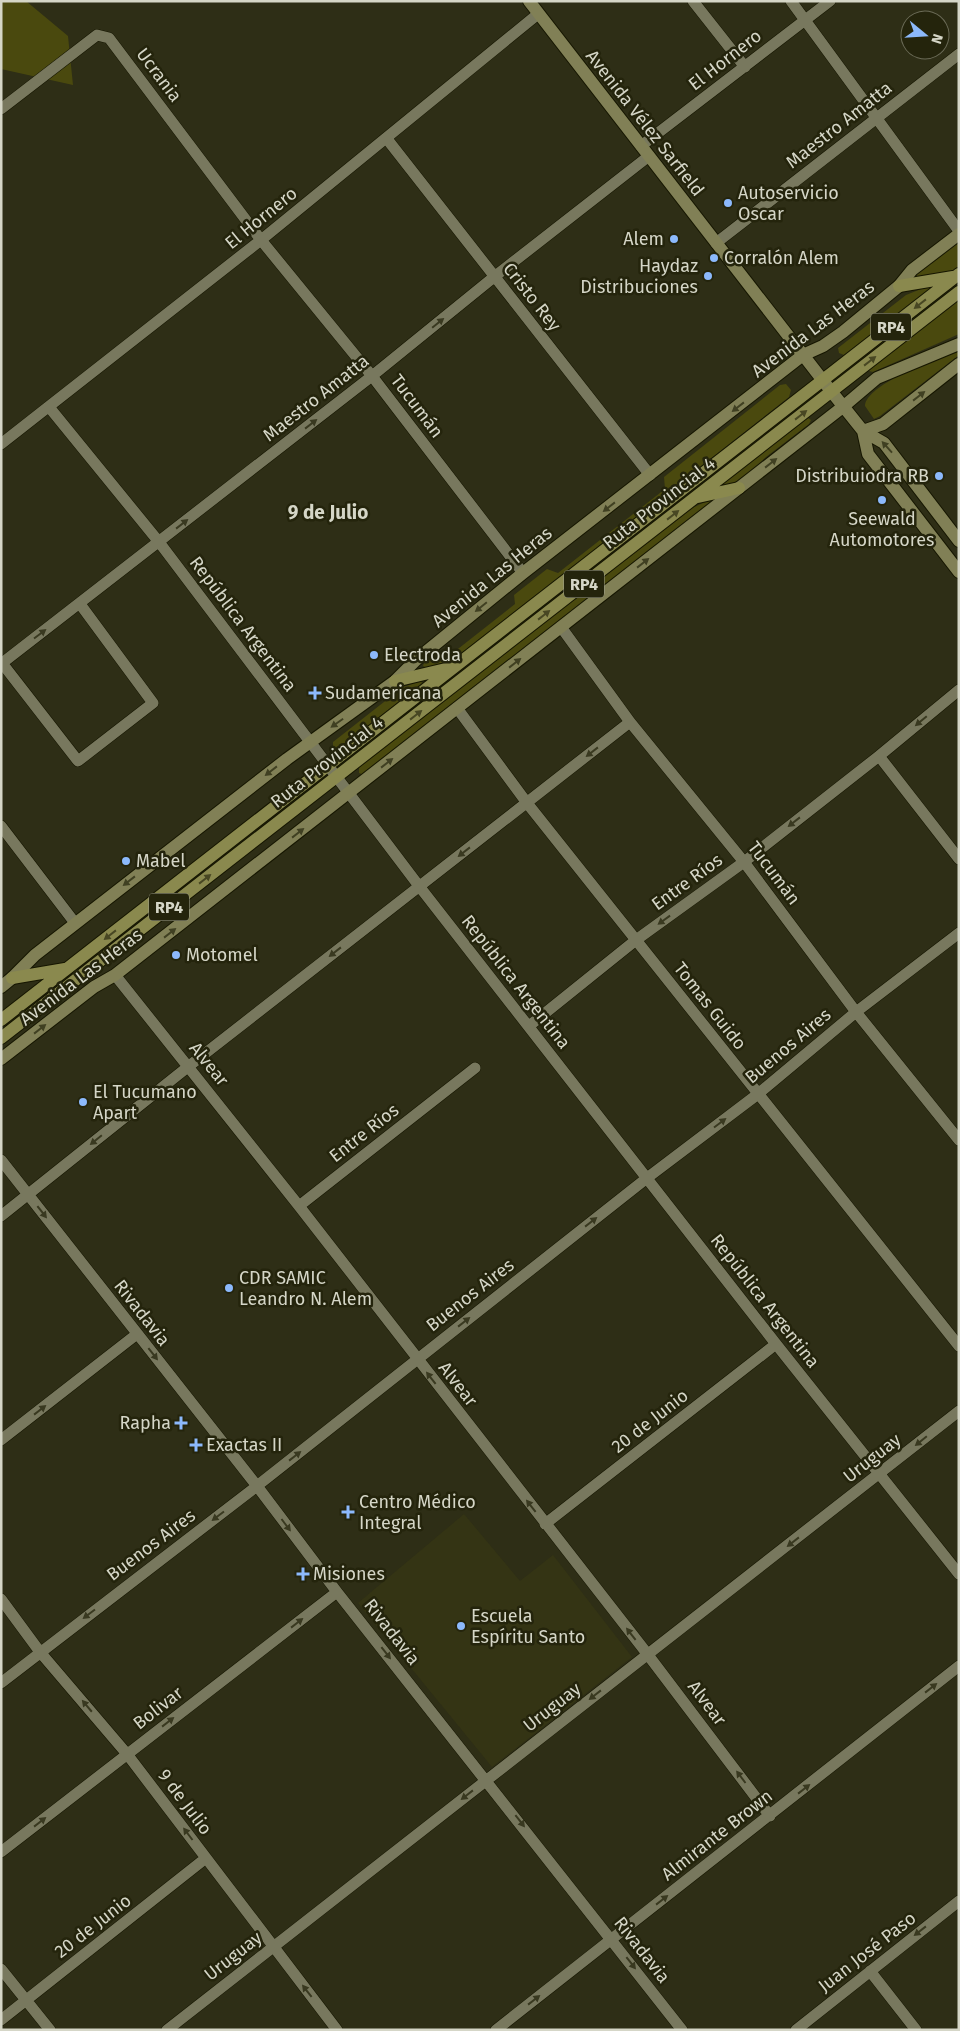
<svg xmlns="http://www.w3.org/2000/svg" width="960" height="2031" font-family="'Fira Sans',sans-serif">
<rect width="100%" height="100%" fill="#2e2e16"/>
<path fill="#343414" d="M464,1514L520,1581L553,1555L632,1657L492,1767L358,1603Z"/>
<path fill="#4a490e" d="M1,1H26L68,36L73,85L1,69Z
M959,242V268L956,270L916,277L917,273Z
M926,287H931L929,291L844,355L839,353L838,348L906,295Z
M959,298V334L873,372L869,371L870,368Z
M959,349V355L880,416L874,419L865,406C866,384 939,358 959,349Z
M786,384L791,390L789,397L452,662L427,668L423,666L424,663L436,654L449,656L515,604L514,595L547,569L558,573L665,489L664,477L780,385Z
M808,418L811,420L809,424L766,457L744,478L727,487L723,485L724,482Z
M709,500L711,502L364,775L359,773V767L688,510Z
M421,681L422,683L339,750L333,748V742L403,687Z"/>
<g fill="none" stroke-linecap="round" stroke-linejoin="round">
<g stroke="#161601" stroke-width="12">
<path id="street" d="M693,1L745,67
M791,1L959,231
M1,109L97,35L109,38L261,240L372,376L523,573
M387,139L650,475
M641,146L830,1
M716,243L959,54
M49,407L159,542L419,886L776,1344L959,1574
M1,444L261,240L538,14
M561,627L630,722L744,862L856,1012L959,1140
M2,663L78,761L153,703L80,604
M1,664L372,376L494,277L649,156
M457,708L527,803L959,1346
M879,756L959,859
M1,826L75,923
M115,975L299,1206L642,1647L770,1816
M529,1026L636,940L744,862L879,756L959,690
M1,1160L257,1486L337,1592L682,2030
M299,1206L475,1068
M1,1216L189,1066L630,722
M1,1440L137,1334
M545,1524L776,1344
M1,1599L40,1652L127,1754L337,2030
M1,1683L257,1486L647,1178L758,1094L856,1012L959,933
M1,1852L337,1592
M1,1969L50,2030
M870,1971L916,2030
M1,2020L206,1858
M167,2030L959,1411
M496,2030L959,1666
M796,2030L959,1901"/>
</g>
<g stroke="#161601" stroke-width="14">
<path id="secondary" d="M529,1L831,391L863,431L884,443L959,541
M863,431L868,454L959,572
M863,431L883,424L959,364
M1,987L12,978L35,955L287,759L395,681L416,660L523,573L803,355L823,346L843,332L899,286L912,270L959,234
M1,1059L94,987L115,975L844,406L877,378L959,344"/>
</g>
<g stroke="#161601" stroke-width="14">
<path id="primary" d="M899,286L953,277
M698,497L739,488
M395,681L450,668
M12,978L65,969
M1,1020L959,274
M1,1038L959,292"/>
</g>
<use href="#street" stroke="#78785e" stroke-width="11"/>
<use href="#secondary" stroke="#818056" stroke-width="12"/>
<use href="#primary" stroke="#8a894e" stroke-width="12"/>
</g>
<defs><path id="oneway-solid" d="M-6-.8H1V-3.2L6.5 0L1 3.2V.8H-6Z" transform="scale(1.25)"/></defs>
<g fill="#484723">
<use href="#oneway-solid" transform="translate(920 304) rotate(142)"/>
<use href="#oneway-solid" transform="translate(870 361) rotate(-38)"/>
<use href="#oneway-solid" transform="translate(801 415) rotate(-38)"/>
<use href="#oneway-solid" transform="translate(673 515) rotate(-38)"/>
<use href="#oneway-solid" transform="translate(544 615) rotate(-38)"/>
<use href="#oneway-solid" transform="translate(416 715) rotate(-38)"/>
<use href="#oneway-solid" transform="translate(205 879) rotate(-38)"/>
<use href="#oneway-solid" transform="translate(110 935) rotate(142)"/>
</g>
<g fill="#393920">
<use href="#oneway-solid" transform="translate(438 323) rotate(-39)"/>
<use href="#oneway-solid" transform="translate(311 424) rotate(-38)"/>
<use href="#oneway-solid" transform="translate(182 524) rotate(-38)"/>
<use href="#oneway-solid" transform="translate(40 634) rotate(-37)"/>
<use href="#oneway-solid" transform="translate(921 721) rotate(140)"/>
<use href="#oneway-solid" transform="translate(592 752) rotate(142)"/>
<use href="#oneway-solid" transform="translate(794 822) rotate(142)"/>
<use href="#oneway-solid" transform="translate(464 852) rotate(142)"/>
<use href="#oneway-solid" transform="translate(664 920) rotate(144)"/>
<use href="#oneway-solid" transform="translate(335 952) rotate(142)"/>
<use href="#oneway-solid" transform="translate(720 1123) rotate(-37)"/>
<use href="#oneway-solid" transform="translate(96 1140) rotate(141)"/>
<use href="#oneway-solid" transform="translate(42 1212) rotate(52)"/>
<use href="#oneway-solid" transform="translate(591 1222) rotate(-38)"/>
<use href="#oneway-solid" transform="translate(464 1322) rotate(-38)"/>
<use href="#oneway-solid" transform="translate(153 1354) rotate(52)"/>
<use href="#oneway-solid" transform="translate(431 1378) rotate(-128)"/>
<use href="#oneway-solid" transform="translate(40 1410) rotate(-38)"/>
<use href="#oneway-solid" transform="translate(921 1441) rotate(141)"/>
<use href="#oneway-solid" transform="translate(295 1456) rotate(-38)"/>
<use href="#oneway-solid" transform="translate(531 1506) rotate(-128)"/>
<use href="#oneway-solid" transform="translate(218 1516) rotate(143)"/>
<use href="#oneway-solid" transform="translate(286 1525) rotate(53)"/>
<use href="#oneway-solid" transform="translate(793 1542) rotate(142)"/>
<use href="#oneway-solid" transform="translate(89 1614) rotate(143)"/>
<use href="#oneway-solid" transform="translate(297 1623) rotate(-38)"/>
<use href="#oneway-solid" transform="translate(631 1634) rotate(-128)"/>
<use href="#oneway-solid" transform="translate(386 1653) rotate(52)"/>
<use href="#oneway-solid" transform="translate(931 1688) rotate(-38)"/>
<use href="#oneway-solid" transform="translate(595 1695) rotate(142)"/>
<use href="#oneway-solid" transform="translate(87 1706) rotate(-130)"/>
<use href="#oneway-solid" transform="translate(168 1722) rotate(-38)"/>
<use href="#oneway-solid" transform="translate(741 1777) rotate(-127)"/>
<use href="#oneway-solid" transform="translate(804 1789) rotate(-38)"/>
<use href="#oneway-solid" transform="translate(467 1795) rotate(142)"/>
<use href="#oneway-solid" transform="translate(520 1821) rotate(52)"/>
<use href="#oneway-solid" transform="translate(40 1822) rotate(-38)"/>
<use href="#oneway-solid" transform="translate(188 1834) rotate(-127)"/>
<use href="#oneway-solid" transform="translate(662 1900) rotate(-38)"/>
<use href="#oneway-solid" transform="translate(920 1931) rotate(142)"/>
<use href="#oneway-solid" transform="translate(631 1963) rotate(52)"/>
<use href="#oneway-solid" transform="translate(307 1991) rotate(-128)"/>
<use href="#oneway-solid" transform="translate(534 2000) rotate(-38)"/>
</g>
<g fill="#404022">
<use href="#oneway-solid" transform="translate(919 396) rotate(-38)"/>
<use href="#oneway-solid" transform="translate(738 407) rotate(142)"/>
<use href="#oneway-solid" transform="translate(887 447) rotate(-132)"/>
<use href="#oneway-solid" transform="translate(771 463) rotate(-38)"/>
<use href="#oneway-solid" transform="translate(609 507) rotate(142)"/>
<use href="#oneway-solid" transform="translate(643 563) rotate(-38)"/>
<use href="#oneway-solid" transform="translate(481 607) rotate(141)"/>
<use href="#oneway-solid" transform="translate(515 663) rotate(-38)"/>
<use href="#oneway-solid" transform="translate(337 723) rotate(145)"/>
<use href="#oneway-solid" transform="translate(387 763) rotate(-38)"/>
<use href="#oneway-solid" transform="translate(271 771) rotate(142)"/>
<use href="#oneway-solid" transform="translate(298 833) rotate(-38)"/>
<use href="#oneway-solid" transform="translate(129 881) rotate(142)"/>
<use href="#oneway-solid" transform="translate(170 933) rotate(-38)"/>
<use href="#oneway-solid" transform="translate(40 1029) rotate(-38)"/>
</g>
<g fill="#8cb9fc" stroke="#24240c" stroke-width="2">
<circle cx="728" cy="203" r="5"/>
<circle cx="674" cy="239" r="5"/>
<circle cx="714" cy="258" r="5"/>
<circle cx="708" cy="276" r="5"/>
<circle cx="939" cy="476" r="5"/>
<circle cx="882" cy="500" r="5"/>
<circle cx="374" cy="655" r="5"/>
<path d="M312.5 685.5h5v5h5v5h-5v5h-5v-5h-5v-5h5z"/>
<circle cx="126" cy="861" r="5"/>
<circle cx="176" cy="955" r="5"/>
<circle cx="83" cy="1102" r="5"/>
<circle cx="229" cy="1288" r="5"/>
<path d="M178.5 1415.5h5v5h5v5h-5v5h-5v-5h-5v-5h5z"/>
<path d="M193.5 1437.5h5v5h5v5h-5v5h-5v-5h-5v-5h5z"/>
<path d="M345.5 1504.5h5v5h5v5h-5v5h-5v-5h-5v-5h5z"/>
<path d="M300.5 1566.5h5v5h5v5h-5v5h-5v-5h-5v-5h5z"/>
<circle cx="461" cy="1626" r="5"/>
</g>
<g text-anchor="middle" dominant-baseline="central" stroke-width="5" stroke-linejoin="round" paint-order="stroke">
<g fill="#24240c" stroke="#a0a18f" stroke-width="1">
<rect x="871" y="313.5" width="40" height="27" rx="4"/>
<rect x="564" y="570.5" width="40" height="27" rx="4"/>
<rect x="149" y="893.5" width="40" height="27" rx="4"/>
</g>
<g font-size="16" font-weight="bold" fill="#d5d6c7">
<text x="891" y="327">RP4</text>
<text x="584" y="584">RP4</text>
<text x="169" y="907">RP4</text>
</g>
<g font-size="18" fill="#d5d6c7" stroke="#24240c">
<text transform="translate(725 60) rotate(-38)">El Hornero</text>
<text transform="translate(159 75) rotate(53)">Ucrania</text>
<text transform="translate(645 123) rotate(52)">Avenida Vélez Sarfield</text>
<text transform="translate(839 125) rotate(-38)">Maestro Amatta</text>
<text transform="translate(261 218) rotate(-39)">El Hornero</text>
<text transform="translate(532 297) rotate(52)">Cristo Rey</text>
<text transform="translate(813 329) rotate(-37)">Avenida Las Heras</text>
<text transform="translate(316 398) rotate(-38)">Maestro Amatta</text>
<text transform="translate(417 406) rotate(53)">Tucumán</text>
<text transform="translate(659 503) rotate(-38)">Ruta Provincial 4</text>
<text transform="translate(492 577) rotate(-39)">Avenida Las Heras</text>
<text transform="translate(243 624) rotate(53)">República Argentina</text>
<text transform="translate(327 762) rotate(-38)">Ruta Provincial 4</text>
<text transform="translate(774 873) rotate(53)">Tucumán</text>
<text transform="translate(687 882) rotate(-36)">Entre Ríos</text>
<text transform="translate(81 977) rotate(-37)">Avenida Las Heras</text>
<text transform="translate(516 982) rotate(52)">República Argentina</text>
<text transform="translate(710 1006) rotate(52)">Tomas Guido</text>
<text transform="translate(788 1046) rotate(-40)">Buenos Aires</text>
<text transform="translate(209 1064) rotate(51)">Alvear</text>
<text transform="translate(364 1133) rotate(-38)">Entre Ríos</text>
<text transform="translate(470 1295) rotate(-38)">Buenos Aires</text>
<text transform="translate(765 1301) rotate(52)">República Argentina</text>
<text transform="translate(142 1313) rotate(52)">Rivadavia</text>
<text transform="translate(458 1384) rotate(52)">Alvear</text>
<text transform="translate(650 1421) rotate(-38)">20 de Junio</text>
<text transform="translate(872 1458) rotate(-38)">Uruguay</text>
<text transform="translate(151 1545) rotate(-37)">Buenos Aires</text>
<text transform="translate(392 1632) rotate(52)">Rivadavia</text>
<text transform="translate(707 1703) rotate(53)">Alvear</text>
<text transform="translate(552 1707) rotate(-38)">Uruguay</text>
<text transform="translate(158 1708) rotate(-38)">Bolivar</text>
<text transform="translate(185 1802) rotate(53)">9 de Julio</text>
<text transform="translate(717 1835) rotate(-38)">Almirante Brown</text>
<text transform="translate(93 1926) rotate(-38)">20 de Junio</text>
<text transform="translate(642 1950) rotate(52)">Rivadavia</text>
<text transform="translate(867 1952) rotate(-38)">Juan José Paso</text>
<text transform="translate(233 1956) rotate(-38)">Uruguay</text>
</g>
<g font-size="18" fill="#d5d6c7" stroke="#24240c" text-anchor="start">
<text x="738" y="193">Autoservicio<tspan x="738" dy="21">Oscar</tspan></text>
<text x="664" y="239" text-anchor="end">Alem</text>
<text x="724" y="258">Corralón Alem</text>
<text x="698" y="266" text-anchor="end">Haydaz<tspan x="698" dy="21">Distribuciones</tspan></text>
<text x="929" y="476" text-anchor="end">Distribuiodra RB</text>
<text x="882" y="519" text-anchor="middle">Seewald<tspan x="882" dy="21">Automotores</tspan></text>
<text x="384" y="655">Electroda</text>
<text x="325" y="693">Sudamericana</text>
<text x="136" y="861">Mabel</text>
<text x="186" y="955">Motomel</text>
<text x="93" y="1092">El Tucumano<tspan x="93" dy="21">Apart</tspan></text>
<text x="239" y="1278">CDR SAMIC<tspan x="239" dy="21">Leandro N. Alem</tspan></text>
<text x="171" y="1423" text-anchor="end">Rapha</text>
<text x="206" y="1445">Exactas II</text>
<text x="359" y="1502">Centro Médico<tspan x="359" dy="21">Integral</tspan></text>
<text x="313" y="1574">Misiones</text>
<text x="471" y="1616">Escuela<tspan x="471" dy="21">Espíritu Santo</tspan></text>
</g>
<g font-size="19" font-weight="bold" fill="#d5d6c7" stroke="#24240c">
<text x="328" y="512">9 de Julio</text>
</g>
</g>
<rect width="960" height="2031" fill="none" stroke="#d5d6c7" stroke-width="5"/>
<g transform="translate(925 35) rotate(108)"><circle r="24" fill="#24240c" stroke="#6b6b57"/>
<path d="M0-4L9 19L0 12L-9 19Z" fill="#8cb9fc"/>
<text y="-8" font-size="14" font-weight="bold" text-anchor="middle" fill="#d5d6c7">N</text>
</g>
</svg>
